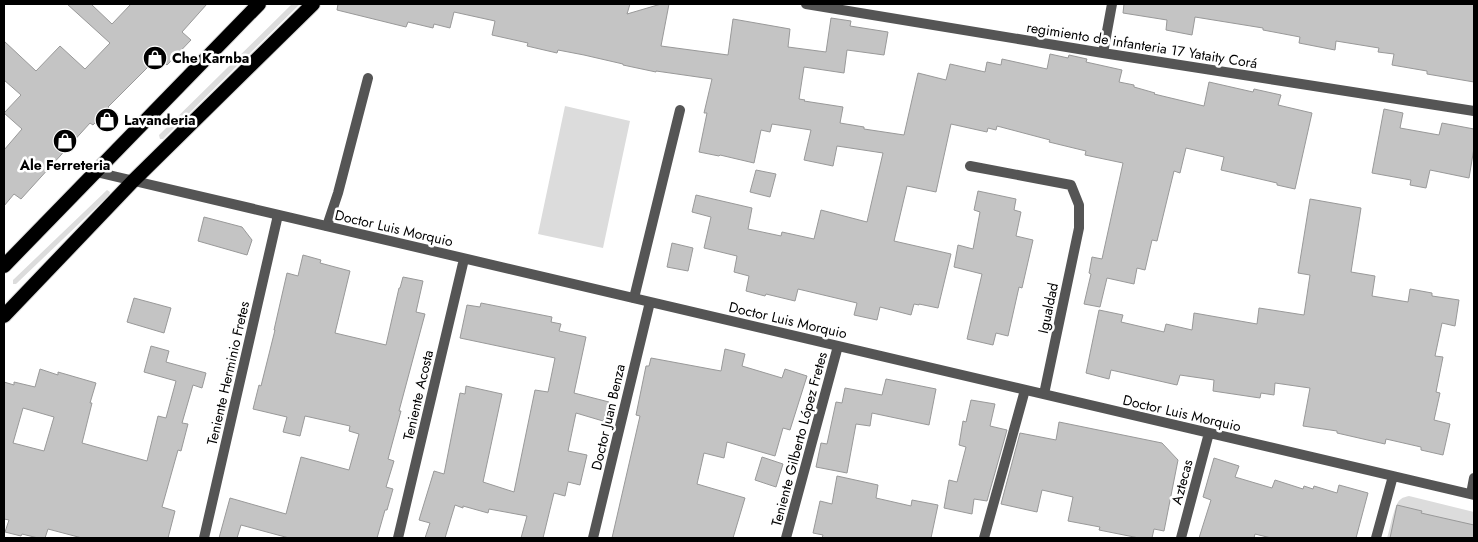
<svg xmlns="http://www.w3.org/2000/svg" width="1478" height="542" font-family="Jost,sans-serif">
<rect width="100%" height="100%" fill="#fff"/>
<path fill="#dcdcdc" d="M292,4H300L163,139H160L159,135Z
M565,106L630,121L603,248L538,234Z
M107,190L110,192L109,195L16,284H13V280Z
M1409,496L1474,512V538H1387C1390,530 1394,503 1401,499C1403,497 1406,497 1409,496Z"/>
<path fill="#c4c4c4" stroke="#999" fill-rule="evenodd" d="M67,4H91L112,24L131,4H207L182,32L191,40L167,65L158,57L108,107L109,108L93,125L90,123L21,199L14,194L4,206V150L22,129L4,113L21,95L4,80V41L36,71L60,46L85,69L110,43Z
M338,4H630L627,14L661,4H669L661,46L728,55L733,19L790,29L788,47L826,52L831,18L851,21L850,26L888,32L884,55L847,50L844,73L804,67L799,99L805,100L804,101L843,107L840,123L864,127V129L904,135L918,73L946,80L950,64L985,72L987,62L1001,65L1002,59L1047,69L1050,54L1068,58L1069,55L1087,59L1086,62L1122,70L1119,82L1134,85V87L1155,93L1154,94L1204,106L1209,82L1253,92L1254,89L1281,95L1278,105L1312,113L1295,189L1277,185V183L1221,170L1224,157L1186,148L1180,173L1174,171L1157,241L1152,240L1145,270L1137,268L1134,284L1107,278L1100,307L1084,304L1091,274L1089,273L1092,257L1102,259L1123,163L1085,155L1086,151L1049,142L1050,140L997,126L996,130L988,128L987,132L951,124L936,192L907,186L894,241L951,254L938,308L919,304V305L914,304L911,315L880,307L877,320L854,315L857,303L798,289L795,301L766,294L765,296L746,291L749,276L734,272L737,256L704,248L711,217L692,212L696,195L752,208L748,229L781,236L782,232L814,239L821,210L867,222L883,153L837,146L833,166L804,160L811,130L772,124L770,132L761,130L754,163L720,155L719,156L699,152L707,113H704L712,79L656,71V72L623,65V64L584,55L558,50L557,53L527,46L528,43L492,35L495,21L454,12L450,28L434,24L433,28L408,22L406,27L337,10Z
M1124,4H1474V82L1427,74V71L1392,65L1394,54L1378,52L1379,48L1336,41L1335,50L1299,43L1300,37L1263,30V28L1195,17L1192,35L1166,30L1167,20L1123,13Z
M1384,109L1403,113L1400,128L1439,135L1442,123L1474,129V148L1469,178L1430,170L1426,188L1410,185L1411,180L1372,173Z
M756,170L776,174L770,197L750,192Z
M978,191L1016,199L1014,210L1021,212L1016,236L1033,240L1022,288L1019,287L1008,336L996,333L993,345L967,339L982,274L954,267L958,245L973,249L980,212L974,210Z
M1310,199L1361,208L1351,272L1375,276L1372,296L1408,302L1410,289L1432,293V296L1459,300L1455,326L1442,323L1435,356L1443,357L1436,392L1440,393L1434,420L1450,424L1443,455L1421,450V447L1386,439L1385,444L1337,433V431L1303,426L1310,388L1275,383L1274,395L1261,393L1260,398L1213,391L1214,380L1180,375L1177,385L1111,370L1109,379L1086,373L1099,310L1123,315L1121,322L1164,332L1166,324L1192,330L1194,313L1257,324L1259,308L1304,315L1310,275L1298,273Z
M204,217L242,227L252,240L247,255L198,241Z
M672,243L693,248L688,271L667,267Z
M303,255L321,260L320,263L350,271L335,333L386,345L399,288H400L403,277L423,281L416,312L425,314L399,411H401L388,459L394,461L386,487L393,489L387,510H385L377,538H289L241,525L237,538H219L230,498L286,514L301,457L349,470L359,434L349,431L350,426L305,416L300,436L283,432L287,417L253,409L259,385L261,386L275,330H274L287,273L298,276Z
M134,298L171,308L164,333L127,322Z
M481,303L552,317L551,322L561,324L559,331L586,337L574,393L609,402L603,421L576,413L568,451L587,455L580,485L568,482L565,496L554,493L543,538H521L527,516L489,509L488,513L463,506V508L455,505L445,538H425L430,523L419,520L434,471L444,474L460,393L465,394L466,386L502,394L483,482L514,492L535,390L548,392L555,358L460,338L467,305L480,307Z
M151,346L169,351L166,362L206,373L202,388L193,385L182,423L188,424L181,451L178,450L162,507L175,511L168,538H82L48,529L45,538H38L22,534L21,536L5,532L9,520L4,519V382L14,385V382L35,387L40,369L58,375V372L96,383L90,403H92L82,443L147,461L158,416L166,418L176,381L144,372ZM23,408L54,417L44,451L13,443Z
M725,349L745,354L742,366L782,378L785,369L807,376L790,430L783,428L775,456L727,442L724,458L704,453L697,484L745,498L733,538H612L640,416L636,415L646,366H649L651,358L721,371Z
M886,379L936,389L929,425L872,413L870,426L856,424L847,473L816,467L821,443L827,444L836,402L842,403L845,388L882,395Z
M971,400L995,404L990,426L1007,430L987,501L974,499L972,514L944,508L949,480L957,482L966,447L959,445L963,421L966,422Z
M1059,422L1162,443L1178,460L1164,531L1154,529L1152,538H1139L1099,530L1100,527L1068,521L1073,497L1042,490L1037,512L1001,504L1020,433L1056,440Z
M762,457L783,464L776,487L755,480Z
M1214,458L1239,466L1235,477L1272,488L1275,480L1303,489L1304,486L1313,489L1314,486L1337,493L1339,485L1368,493L1356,538H1271L1255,534L1254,538H1199L1211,500L1203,497Z
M837,476L878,485L876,498L911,506L912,500L938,505L931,538H822L823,535L813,533L820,501L832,504Z
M1397,505L1422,511L1421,513L1474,525V538H1390Z"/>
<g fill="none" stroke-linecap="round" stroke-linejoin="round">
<g stroke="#dbdbdb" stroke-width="16">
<path id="trunk" d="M4,266L259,4
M4,316L133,181L313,4"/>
</g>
<path stroke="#555" stroke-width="10" d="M327,226L338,193L368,78
M634,298L680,110"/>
<path stroke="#555" stroke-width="10" d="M806,4L1103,53L1474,111
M1103,53L1112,4
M970,166L1071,185L1079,205V228L1044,394
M96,172L1474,495
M1471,494L1474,478
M204,538L278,215
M398,538L464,259
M593,538L650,302
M786,538L838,346
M984,538L1025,390
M1181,538L1209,433
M1376,538L1393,476"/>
<use href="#trunk" stroke="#000" stroke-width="14"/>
</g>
<defs>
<g id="shop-disc" transform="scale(1.25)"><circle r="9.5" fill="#000" stroke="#fff"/><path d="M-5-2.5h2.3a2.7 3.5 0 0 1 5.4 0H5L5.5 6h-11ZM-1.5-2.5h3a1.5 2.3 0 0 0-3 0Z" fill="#fff"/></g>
</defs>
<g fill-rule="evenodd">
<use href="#shop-disc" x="155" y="58"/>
<use href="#shop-disc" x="107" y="120"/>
<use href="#shop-disc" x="65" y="141"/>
</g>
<g text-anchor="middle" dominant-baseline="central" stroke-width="5" stroke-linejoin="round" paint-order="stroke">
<g font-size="14" fill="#000" stroke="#fff">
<text transform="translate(1142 45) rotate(9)">regimiento de infanteria 17 Yataity Corá</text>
<text transform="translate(394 228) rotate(13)">Doctor Luis Morquio</text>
<text transform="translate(1048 308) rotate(-78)">Igualdad</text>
<text transform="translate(788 320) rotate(13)">Doctor Luis Morquio</text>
<text transform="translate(228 373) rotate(-77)">Teniente Herminio Fretes</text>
<text transform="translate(418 395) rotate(-77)">Teniente Acosta</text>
<text transform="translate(1182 413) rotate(13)">Doctor Luis Morquio</text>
<text transform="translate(608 417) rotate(-77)">Doctor Juan Benza</text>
<text transform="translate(799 439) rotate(-75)">Teniente Gilberto López Fretes</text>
<text transform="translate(1182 482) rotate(-75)">Aztecas</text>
</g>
<g font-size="14" font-weight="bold" fill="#000" stroke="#fff" text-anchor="start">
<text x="172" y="58">Che Karnba</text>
<text x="124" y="120">Lavanderia</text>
<text x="65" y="165" text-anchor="middle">Ale Ferreteria</text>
</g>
</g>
<rect width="1478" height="542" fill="none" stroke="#000000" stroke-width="10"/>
</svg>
